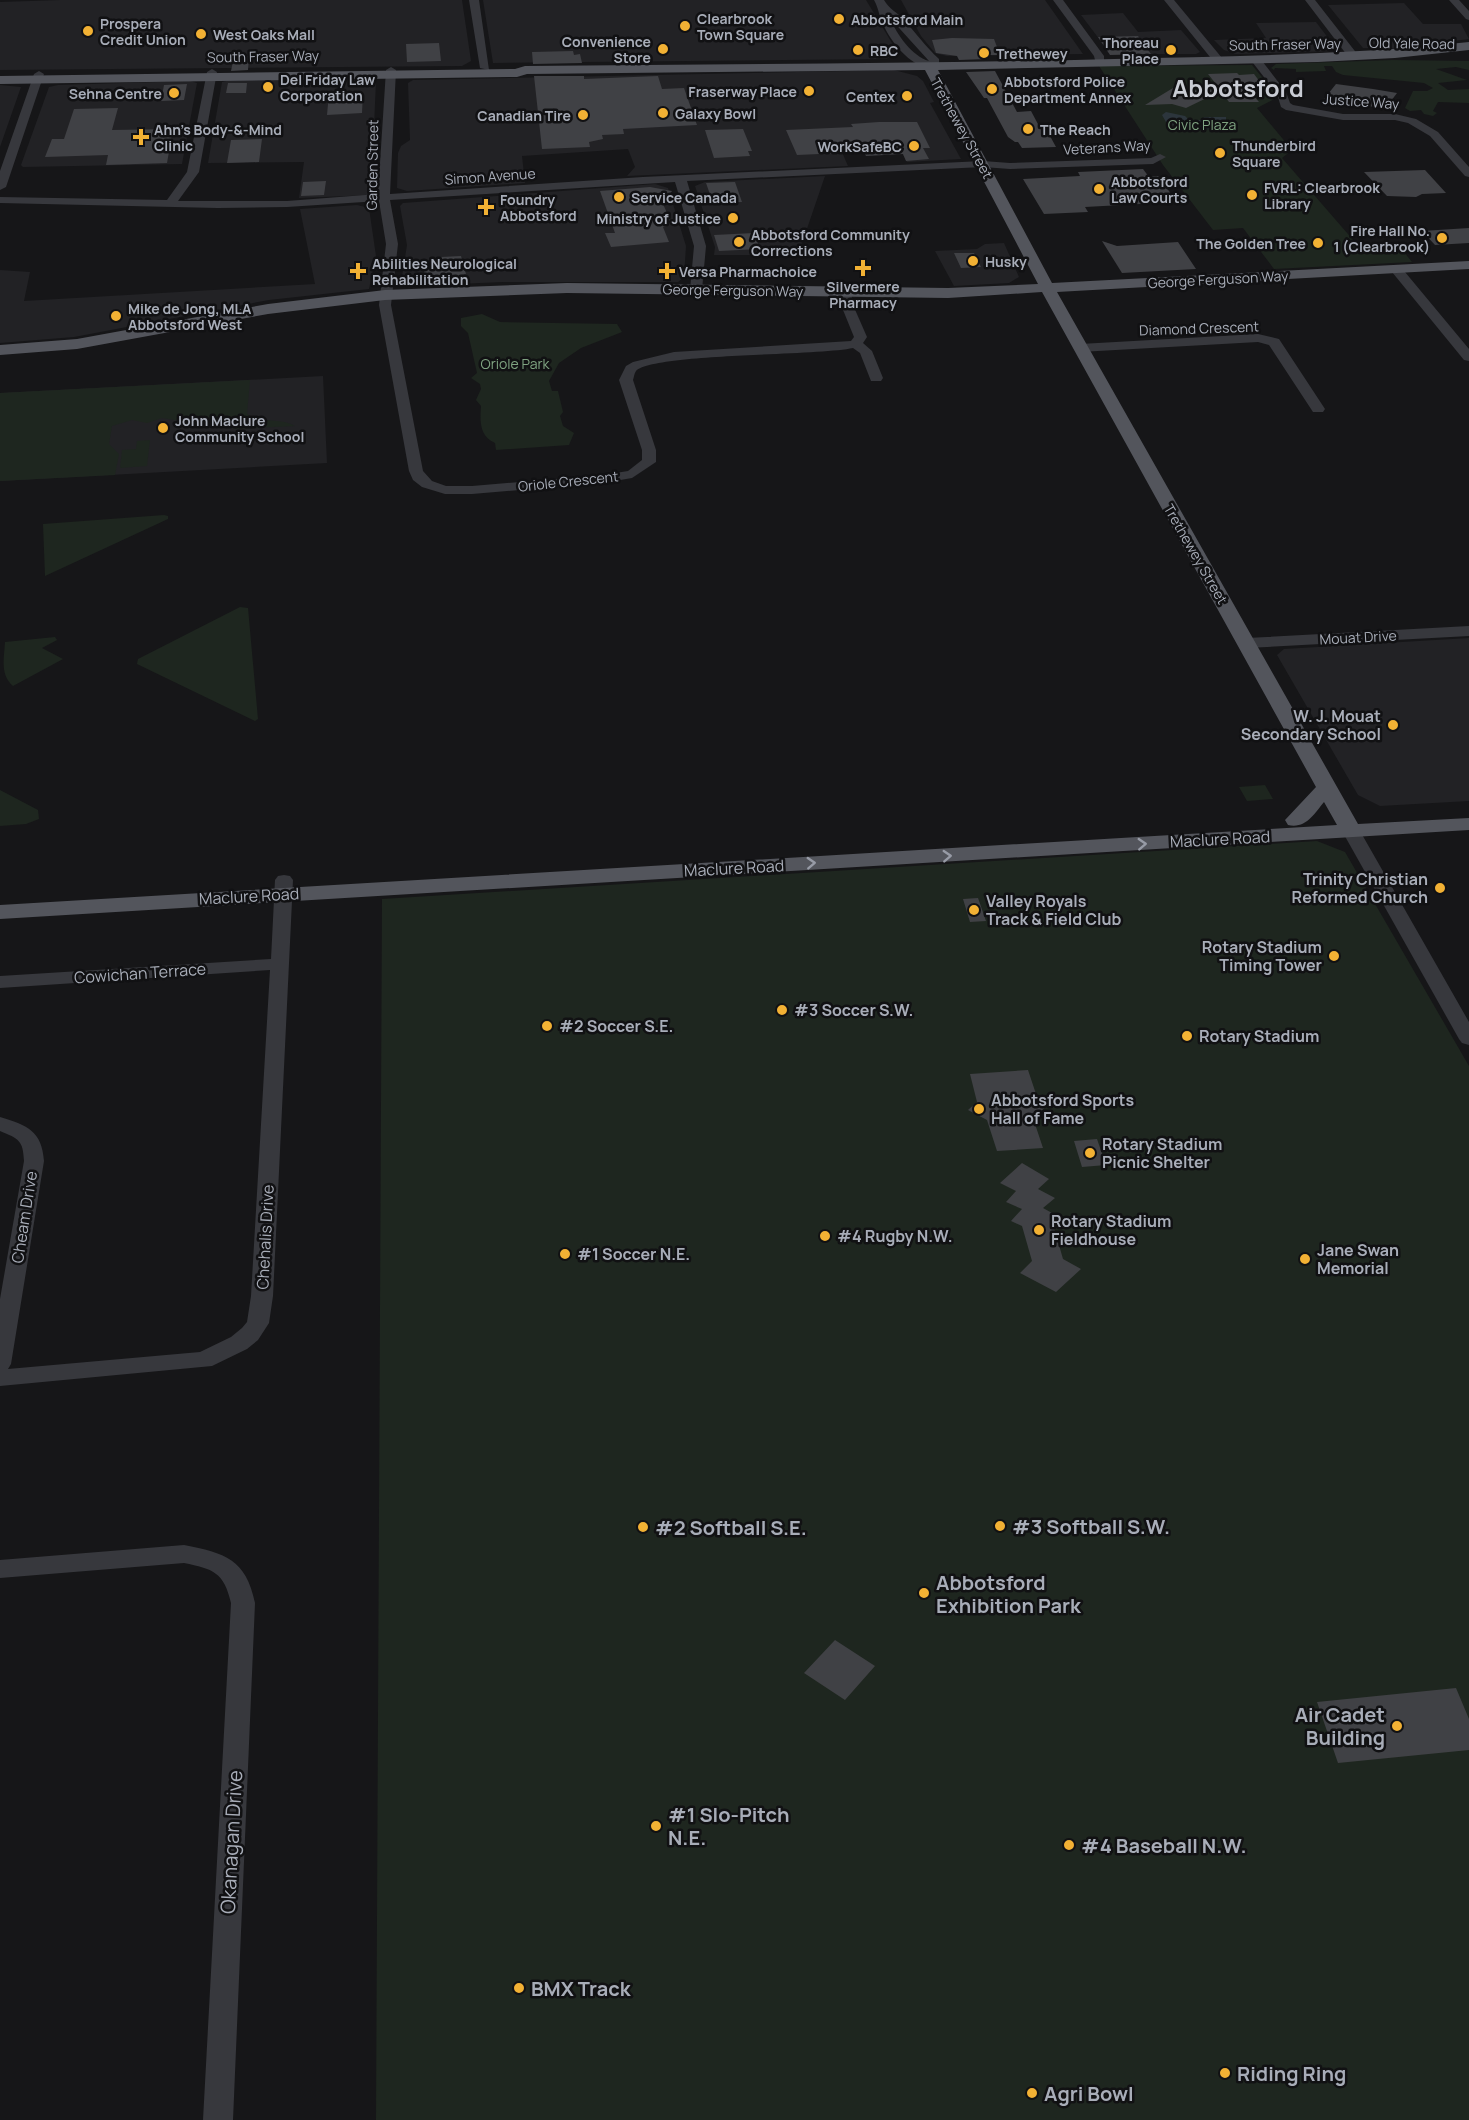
<svg xmlns="http://www.w3.org/2000/svg" width="1469" height="2120" font-family="Manrope,sans-serif">
<rect width="100%" height="100%" fill="#161618"/>
<path fill="#222225" d="M61,0H462L471,61L462,66L0,70V2Z
M483,0H866L898,53L886,59L493,63Z
M901,0H1045L1083,54L947,56L935,53L921,36Z
M1404,3L1423,24H1461L1469,39L1400,48H1363L1328,5Z
M1123,13L1138,32L1181,30L1200,52L1196,54H1119L1109,52L1081,15Z
M1316,22L1338,51L1236,54L1224,50L1214,40L1266,38L1256,23Z
M894,70L917,76L923,81L934,102L930,103L961,159L907,162L891,133L835,136L848,166L627,176L635,167L628,149L522,156L525,183L407,191L397,188L398,153L401,146L410,140L408,83L413,80Z
M367,78L376,81L371,195L299,198L304,162L208,163L222,82L234,79Z
M190,81L197,83L182,164L23,167L21,165L49,87L58,85Z
M0,85L21,87L0,147Z
M825,176L798,255H714L715,247L695,186L705,182Z
M655,184L668,188L686,246L684,277L678,282H503L410,286L401,283L407,245L400,206L403,203Z
M357,205L369,208L376,256L369,289L269,300L74,337L0,343V270L30,272L24,301L315,284L300,209Z
M1004,243L1019,277L1009,283L954,286L935,251L977,249L985,244Z
M323,376L327,463L0,481V393Z
M1469,638V801L1380,806L1358,795L1277,655L1284,649Z"/>
<path fill="#1e261f" d="M1393,60L1469,61V70L1456,67L1436,69L1467,80L1438,83L1448,90L1469,89V103L1438,102L1433,111L1437,113L1433,116L1424,114L1421,110L1410,111L1405,108L1413,91H1427L1433,88L1424,83L1343,75L1336,72L1332,66H1324L1326,71L1296,72V69L1275,68L1274,70L1271,68L1276,64Z
M1252,65L1278,97L1257,108L1292,150L1282,158L1354,241L1362,240C1375,252 1389,248 1404,252L1412,262L1274,269L1243,228L1213,230L1163,165L1099,66Z
M482,314L500,322L617,324L622,332L581,348L559,363L549,381L552,391H558L563,412L560,416L563,426L574,433L569,445L496,450L495,443C479,436 480,421 481,406L476,400L481,389L480,384L471,378L477,373L468,333L461,326V318Z
M250,380L247,414C262,424 278,417 295,426L233,429V418L225,415L204,419L198,416L190,417L182,421L162,418L147,423L132,420L112,426L109,444L119,454L115,475L0,481V393Z
M150,440L147,466L120,468L122,450L136,449L137,441Z
M164,515L168,516V519L45,576L43,524Z
M240,607L248,608L258,719L255,721L137,664L138,659Z
M55,637L57,640L42,648L63,659L13,686C0,675 4,659 5,642Z
M1265,785L1273,799L1247,801L1239,787Z
M0,790L38,810L39,819L26,824L0,826Z
M1317,841L1345,852L1469,1066V2120H376L382,899Z"/>
<path fill="#2c353c" d="M1166,112L1185,116L1189,120H1202L1204,117H1226V120C1214,135 1182,129 1166,122L1162,115Z"/>
<path fill="#404145" d="M1138,36L1151,54L1110,55L1098,37Z
M952,38L994,39L1000,55H986L988,59L959,60L957,56L936,53L932,40Z
M439,43L441,61L407,62L406,44Z
M573,51L574,55L580,54L582,63L533,64L532,52Z
M234,56H249L248,70L231,71Z
M995,71L1017,112L1031,111L1039,126L1044,125L1056,147L1022,148L1018,142H1015L1008,137L987,98H984L966,72Z
M1237,73L1239,75L1254,74L1266,90H1249L1259,102H1229L1221,91L1186,108L1172,104L1145,105L1173,88L1183,91L1220,89L1208,74Z
M534,76H584V79L658,76L662,89L684,88L697,125L623,129L624,134L602,135L603,139L589,142L590,147L542,149Z
M228,83H247L246,93H226Z
M187,84L184,100L161,101L164,85Z
M1336,84L1373,89L1397,93L1388,105L1377,104L1375,107L1324,99Z
M363,92L362,113L327,115L329,93Z
M118,108L112,130L173,129L167,163L106,165L108,155L45,157L52,139H64L74,109Z
M879,122H917L930,148H923L929,159L906,161L903,154L866,156L864,152L797,155L786,130L853,127L851,124Z
M743,129L752,151H748L750,156L714,158L705,130Z
M262,139L259,162L227,163L231,140Z
M1143,169L1149,177L1158,176L1177,202L1085,207L1088,212L1044,214L1023,179L1080,176L1078,172Z
M1425,170L1446,193L1422,194L1416,197L1387,196L1364,172Z
M326,181L324,195L301,196L303,182Z
M735,182L742,202L713,203L706,183Z
M650,187L672,191L663,204L671,222H668L667,226L663,227L669,242L611,247L605,233H615L600,191Z
M1469,228V243L1435,245L1422,231Z
M754,233L760,249L719,251L714,235Z
M1102,241L1117,246L1178,242L1196,269L1122,273Z
M954,253H974L981,267L961,268Z
M461,256L466,274L461,275L463,282L427,284L422,262L442,261L441,257Z
M978,898L986,921L970,922L963,899Z
M1028,1070L1038,1100L1048,1105L1033,1118L1043,1148L997,1151L987,1120L968,1110L977,1102L970,1074Z
M1097,1139L1106,1165L1082,1167L1074,1141Z
M1022,1163L1049,1179L1038,1189L1055,1198L1043,1208L1061,1218L1053,1224L1063,1259L1081,1269L1056,1292L1020,1273L1032,1261L1022,1226L1011,1221L1022,1209L1006,1202L1016,1191L1000,1183Z
M835,1640L875,1666L845,1700L804,1673Z
M1456,1688L1469,1719V1750L1338,1763L1317,1702Z"/>
<g fill="none" stroke-linecap="round" stroke-linejoin="round">
<path fill="#37383d" fill-rule="evenodd" d="M469,0H479L489,70L480,68Z
M874,0H884C889,9 897,12 904,20C916,33 925,46 939,59V63C920,79 891,43 884,26C879,17 879,9 874,0ZM890,18L929,61C912,56 897,35 890,18Z
M1053,0H1063L1104,56V64H1096L1094,56Z
M1164,0H1174L1222,58V62H1214Z
M1305,0H1315L1358,55V59H1350Z
M1449,0H1459L1469,11V20L1466,19Z
M1255,56L1259,57L1286,92L1290,103L1293,105L1343,114H1395L1416,119L1438,132L1469,167V177L1465,176L1430,136L1408,123L1395,120H1343L1286,110L1281,107L1277,94L1250,59Z
M391,67L396,70L390,194L643,177L983,161L1010,163L1151,158L1160,154L1166,157L1153,164L1010,169L983,167L687,181L706,246L702,290L696,294L690,290L694,246L675,182L390,200L398,244L391,305L423,471L432,481L446,486H472L603,475L628,471L642,460V450L619,380L626,366L633,362L674,352L851,341L854,337L841,305L839,292L845,288L851,292L853,305L867,337L863,343L872,351L883,378L881,381H871L860,353L853,348C817,356 653,353 636,371C634,374 634,377 633,380L656,450V462L632,478L603,483L472,494H445L422,487L413,480L409,471L379,305L386,244L379,201L287,207L218,208L0,203V197L167,200L187,172L207,72L212,69L217,72L199,172L178,201H287L378,194L386,70Z
M39,71L44,74L6,187L0,190V171L34,74Z
M1396,265L1400,266L1469,349V361L1464,360L1392,272V266Z
M1258,334L1279,339L1325,409L1323,412H1313L1269,345L1258,342L1080,352L1074,348L1080,344Z
M1469,626V636L1247,648L1239,643L1247,638Z
M1351,826L1357,827L1360,831L1469,1022V1045L1462,1043L1459,1039L1342,831L1345,827Z
M284,875L290,876L293,880L273,1296L269,1323L258,1340L247,1349L212,1366L0,1386V1299L24,1161C23,1140 19,1139 0,1131V1117C27,1125 42,1131 44,1161L11,1364L8,1369L200,1352L231,1337L242,1328L247,1322L251,1296L270,970L0,988V976L271,959L275,880L278,876Z
M184,1545C225,1553 246,1559 255,1603L233,2120H203L231,1603C224,1572 213,1569 184,1563L0,1578V1560Z"/>
<path fill="#53555c" fill-rule="evenodd" d="M1469,42V50L1395,58L1318,62L938,70L1052,283L1469,261V269L1057,292L1358,824L1469,818V830L0,919V905L1337,825L1324,802C1314,814 1306,829 1288,825L1285,820L1316,787L1042,292L948,298L567,293L385,300L268,314L77,349L0,355V345L77,339L268,304L385,290L567,283L948,288L1038,284L925,70L527,74L517,77L0,84V76L515,69L525,66C721,64 917,64 1114,59C1232,56 1351,55 1469,42Z"/>
</g>
<defs><path id="oneway-chevron" d="M-2-3.5L2.5 0L-2 3.5" fill="none" stroke-width="1.6" stroke-linecap="round" stroke-linejoin="round" transform="scale(1.5)"/></defs>
<g stroke="#979ba6">
<use href="#oneway-chevron" transform="translate(1142 844) rotate(-3)"/>
<use href="#oneway-chevron" transform="translate(947 856) rotate(-3)"/>
<use href="#oneway-chevron" transform="translate(811 863) rotate(-3)"/>
</g>
<g fill="#f2b134" stroke="#111113" stroke-width="2">
<circle cx="839" cy="19" r="6"/>
<circle cx="685" cy="26" r="6"/>
<circle cx="88" cy="31" r="6"/>
<circle cx="201" cy="34" r="6"/>
<circle cx="663" cy="49" r="6"/>
<circle cx="858" cy="50" r="6"/>
<circle cx="1171" cy="50" r="6"/>
<circle cx="984" cy="53" r="6"/>
<circle cx="268" cy="87" r="6"/>
<circle cx="992" cy="89" r="6"/>
<circle cx="809" cy="91" r="6"/>
<circle cx="174" cy="93" r="6"/>
<circle cx="907" cy="96" r="6"/>
<circle cx="663" cy="113" r="6"/>
<circle cx="583" cy="115" r="6"/>
<circle cx="1028" cy="129" r="6"/>
<path d="M138 128h6v6h6v6h-6v6h-6v-6h-6v-6h6z"/>
<circle cx="914" cy="146" r="6"/>
<circle cx="1220" cy="153" r="6"/>
<circle cx="1099" cy="189" r="6"/>
<circle cx="1252" cy="195" r="6"/>
<circle cx="619" cy="197" r="6"/>
<path d="M483 198h6v6h6v6h-6v6h-6v-6h-6v-6h6z"/>
<circle cx="733" cy="218" r="6"/>
<circle cx="1442" cy="238" r="6"/>
<circle cx="739" cy="242" r="6"/>
<circle cx="1318" cy="243" r="6"/>
<circle cx="973" cy="261" r="6"/>
<path d="M860 259h6v6h6v6h-6v6h-6v-6h-6v-6h6z"/>
<path d="M355 262h6v6h6v6h-6v6h-6v-6h-6v-6h6z"/>
<path d="M664 262h6v6h6v6h-6v6h-6v-6h-6v-6h6z"/>
<circle cx="116" cy="316" r="6"/>
<circle cx="163" cy="428" r="6"/>
<circle cx="1393" cy="725" r="6"/>
<circle cx="1440" cy="888" r="6"/>
<circle cx="974" cy="910" r="6"/>
<circle cx="1334" cy="956" r="6"/>
<circle cx="782" cy="1010" r="6"/>
<circle cx="547" cy="1026" r="6"/>
<circle cx="1187" cy="1036" r="6"/>
<circle cx="979" cy="1109" r="6"/>
<circle cx="1090" cy="1153" r="6"/>
<circle cx="1039" cy="1230" r="6"/>
<circle cx="825" cy="1236" r="6"/>
<circle cx="565" cy="1254" r="6"/>
<circle cx="1305" cy="1259" r="6"/>
<circle cx="1000" cy="1526" r="6"/>
<circle cx="643" cy="1527" r="6"/>
<circle cx="924" cy="1593" r="6"/>
<circle cx="1397" cy="1726" r="6"/>
<circle cx="656" cy="1826" r="6"/>
<circle cx="1069" cy="1845" r="6"/>
<circle cx="519" cy="1988" r="6"/>
<circle cx="1225" cy="2073" r="6"/>
<circle cx="1032" cy="2093" r="6"/>
</g>
<g text-anchor="middle" dominant-baseline="central" stroke-width="5" stroke-linejoin="round" paint-order="stroke">
<g font-size="14" font-weight="bold" fill="#a8adb8" stroke="#111113" text-anchor="start">
<text x="697" y="18">Clearbrook<tspan x="697" dy="16">Town Square</tspan></text>
<text x="851" y="19">Abbotsford Main</text>
<text x="100" y="23">Prospera<tspan x="100" dy="16">Credit Union</tspan></text>
<text x="213" y="34">West Oaks Mall</text>
<text x="651" y="41" text-anchor="end">Convenience<tspan x="651" dy="16">Store</tspan></text>
<text x="1159" y="42" text-anchor="end">Thoreau<tspan x="1159" dy="16">Place</tspan></text>
<text x="870" y="50">RBC</text>
<text x="996" y="53">Trethewey</text>
<text x="280" y="79">Del Friday Law<tspan x="280" dy="16">Corporation</tspan></text>
<text x="1004" y="81">Abbotsford Police<tspan x="1004" dy="16">Department Annex</tspan></text>
<text x="797" y="91" text-anchor="end">Fraserway Place</text>
<text x="162" y="93" text-anchor="end">Sehna Centre</text>
<text x="895" y="96" text-anchor="end">Centex</text>
<text x="675" y="113">Galaxy Bowl</text>
<text x="571" y="115" text-anchor="end">Canadian Tire</text>
<text x="154" y="129">Ahn's Body-&amp;-Mind<tspan x="154" dy="16">Clinic</tspan></text>
<text x="1040" y="129">The Reach</text>
<text x="1232" y="145">Thunderbird<tspan x="1232" dy="16">Square</tspan></text>
<text x="902" y="146" text-anchor="end">WorkSafeBC</text>
<text x="1111" y="181">Abbotsford<tspan x="1111" dy="16">Law Courts</tspan></text>
<text x="1264" y="187">FVRL: Clearbrook<tspan x="1264" dy="16">Library</tspan></text>
<text x="631" y="197">Service Canada</text>
<text x="500" y="199">Foundry<tspan x="500" dy="16">Abbotsford</tspan></text>
<text x="721" y="218" text-anchor="end">Ministry of Justice</text>
<text x="1430" y="230" text-anchor="end">Fire Hall No.<tspan x="1430" dy="16">1 (Clearbrook)</tspan></text>
<text x="751" y="234">Abbotsford Community<tspan x="751" dy="16">Corrections</tspan></text>
<text x="1306" y="243" text-anchor="end">The Golden Tree</text>
<text x="985" y="261">Husky</text>
<text x="372" y="263">Abilities Neurological<tspan x="372" dy="16">Rehabilitation</tspan></text>
<text x="679" y="271">Versa Pharmachoice</text>
<text x="863" y="286" text-anchor="middle">Silvermere<tspan x="863" dy="16">Pharmacy</tspan></text>
<text x="128" y="308">Mike de Jong, MLA<tspan x="128" dy="16">Abbotsford West</tspan></text>
<text x="175" y="420">John Maclure<tspan x="175" dy="16">Community School</tspan></text>
</g>
<g font-size="14" fill="#a8adb8" stroke="#111113">
<text transform="translate(1412 43) rotate(1)">Old Yale Road</text>
<text transform="translate(1285 44) rotate(-1)">South Fraser Way</text>
<text transform="translate(263 56) rotate(-1)">South Fraser Way</text>
<text transform="translate(1361 101) rotate(4)">Justice Way</text>
<text transform="translate(962 128) rotate(61)">Trethewey Street</text>
<text transform="translate(1107 147) rotate(-3)">Veterans Way</text>
<text transform="translate(372 165) rotate(-89)">Garden Street</text>
<text transform="translate(490 176) rotate(-4)">Simon Avenue</text>
<text transform="translate(1218 279) rotate(-3)">George Ferguson Way</text>
<text transform="translate(733 290) rotate(1)">George Ferguson Way</text>
<text transform="translate(1199 328) rotate(-2)">Diamond Crescent</text>
<text transform="translate(568 481) rotate(-6)">Oriole Crescent</text>
<text transform="translate(1196 554) rotate(60)">Trethewey Street</text>
<text transform="translate(1358 637) rotate(-3)">Mouat Drive</text>
</g>
<g font-size="14" fill="#7fa381" stroke="#111113">
<text x="1202" y="124">Civic Plaza</text>
<text x="515" y="363">Oriole Park</text>
</g>
<g font-size="16" font-weight="bold" fill="#a8adb8" stroke="#111113" text-anchor="start">
<text x="1381" y="716" text-anchor="end">W. J. Mouat<tspan x="1381" dy="18">Secondary School</tspan></text>
<text x="1428" y="879" text-anchor="end">Trinity Christian<tspan x="1428" dy="18">Reformed Church</tspan></text>
<text x="986" y="901">Valley Royals<tspan x="986" dy="18">Track &amp; Field Club</tspan></text>
<text x="1322" y="947" text-anchor="end">Rotary Stadium<tspan x="1322" dy="18">Timing Tower</tspan></text>
<text x="794" y="1010">#3 Soccer S.W.</text>
<text x="559" y="1026">#2 Soccer S.E.</text>
<text x="1199" y="1036">Rotary Stadium</text>
<text x="991" y="1100">Abbotsford Sports<tspan x="991" dy="18">Hall of Fame</tspan></text>
<text x="1102" y="1144">Rotary Stadium<tspan x="1102" dy="18">Picnic Shelter</tspan></text>
<text x="1051" y="1221">Rotary Stadium<tspan x="1051" dy="18">Fieldhouse</tspan></text>
<text x="837" y="1236">#4 Rugby N.W.</text>
<text x="1317" y="1250">Jane Swan<tspan x="1317" dy="18">Memorial</tspan></text>
<text x="577" y="1254">#1 Soccer N.E.</text>
</g>
<g font-size="16" fill="#a8adb8" stroke="#111113">
<text transform="translate(1220 839) rotate(-3)">Maclure Road</text>
<text transform="translate(734 868) rotate(-3)">Maclure Road</text>
<text transform="translate(249 896) rotate(-3)">Maclure Road</text>
<text transform="translate(140 973) rotate(-4)">Cowichan Terrace</text>
<text transform="translate(24 1217) rotate(-81)">Cheam Drive</text>
<text transform="translate(265 1237) rotate(-87)">Chehalis Drive</text>
</g>
<g font-size="20" font-weight="bold" fill="#a8adb8" stroke="#111113" text-anchor="start">
<text x="1012" y="1526">#3 Softball S.W.</text>
<text x="655" y="1527">#2 Softball S.E.</text>
<text x="936" y="1582">Abbotsford<tspan x="936" dy="23">Exhibition Park</tspan></text>
<text x="1385" y="1714" text-anchor="end">Air Cadet<tspan x="1385" dy="23">Building</tspan></text>
<text x="668" y="1814">#1 Slo-Pitch<tspan x="668" dy="23">N.E.</tspan></text>
<text x="1081" y="1845">#4 Baseball N.W.</text>
<text x="531" y="1988">BMX Track</text>
<text x="1237" y="2073">Riding Ring</text>
<text x="1044" y="2093">Agri Bowl</text>
</g>
<g font-size="20" fill="#a8adb8" stroke="#111113">
<text transform="translate(231 1842) rotate(-87)">Okanagan Drive</text>
</g>
<g font-size="24" font-weight="bold" fill="#c9ccd4" stroke="#111113">
<text x="1238" y="87">Abbotsford</text>
</g>
</g>
</svg>
